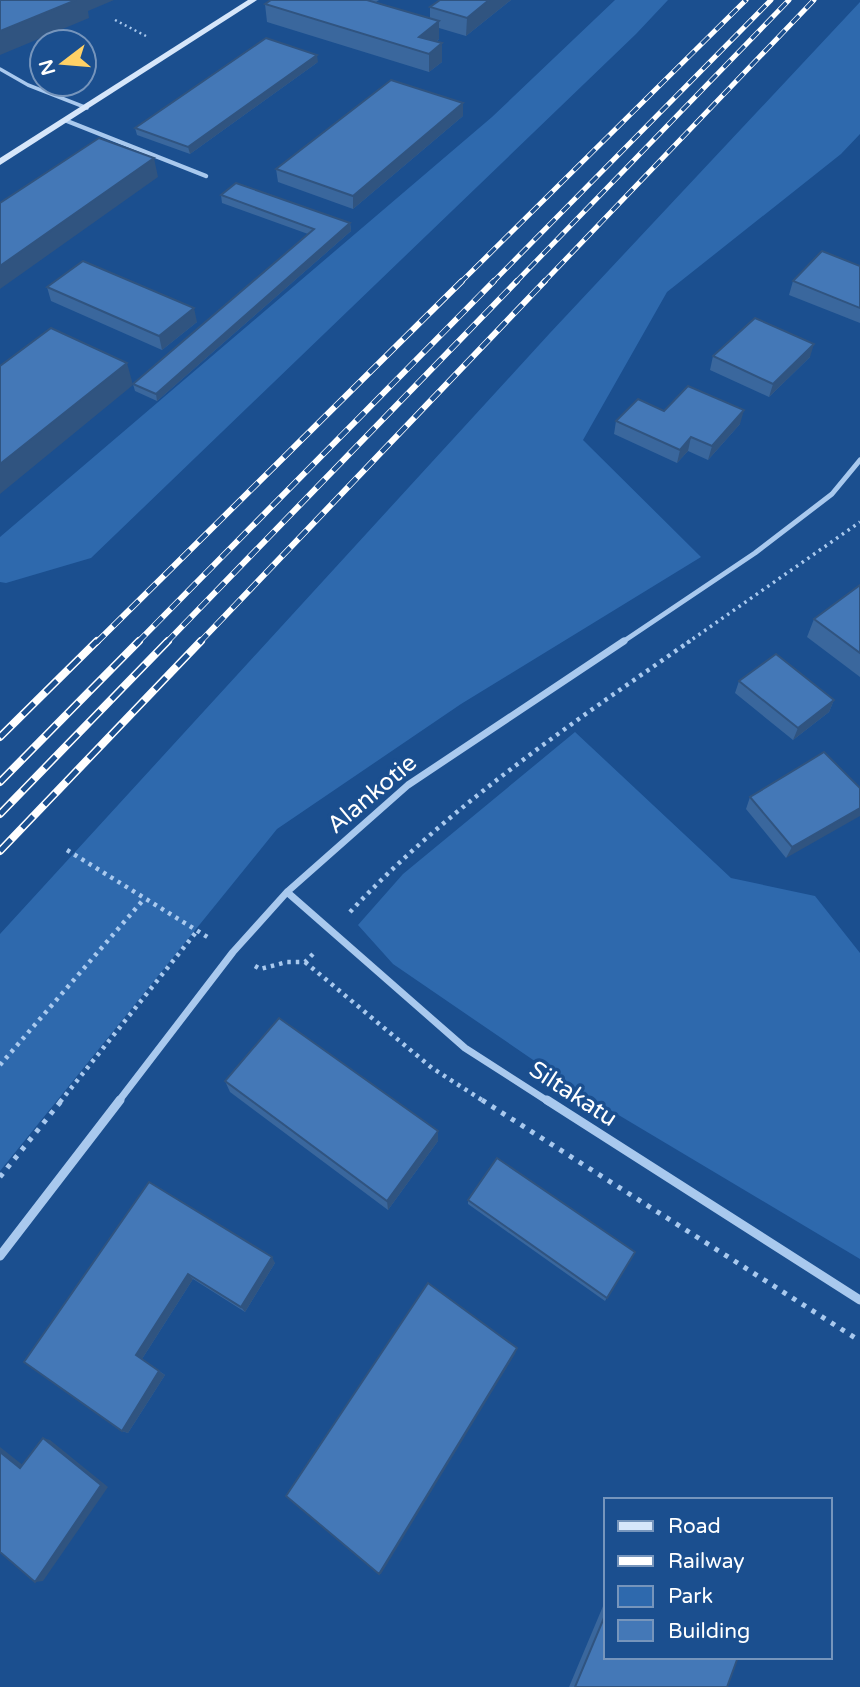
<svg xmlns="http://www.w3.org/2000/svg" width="860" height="1687" font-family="'Varela Round',sans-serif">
<rect width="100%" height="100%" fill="#1b4f8f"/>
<path fill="#2e69ad" d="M615,0H668L636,34L91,558L6,583L0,582V537L492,117Z
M860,2V134L841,154L667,292L583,440L701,557L461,704L277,829L0,1171V934L550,333Z
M575,732L731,878L815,896L860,953V1259L580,1092L393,964L358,925L403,874Z"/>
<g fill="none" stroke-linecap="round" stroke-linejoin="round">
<path stroke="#a9c9ee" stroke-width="2.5" stroke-dasharray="2 3.5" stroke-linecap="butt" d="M115,20L146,36"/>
<path stroke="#a9c9ee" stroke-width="3.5" stroke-dasharray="2.5 4.5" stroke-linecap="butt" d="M687,643L860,522"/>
<path stroke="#a9c9ee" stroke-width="4.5" stroke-dasharray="3.5 5" stroke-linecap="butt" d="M67,850L209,938
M350,912C449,806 571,724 690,641
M305,962L432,1068L485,1102
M255,966L260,969L287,962H305L314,953
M0,1065L144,899
M60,1102L197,931"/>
<path stroke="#a9c9ee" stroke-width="5" stroke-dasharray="4.5 7" stroke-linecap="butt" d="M482,1100L860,1341
M0,1177L62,1100"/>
<path stroke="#a9c9ee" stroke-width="3.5" d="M0,69L28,85L87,108"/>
<path stroke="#a9c9ee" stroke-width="4.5" d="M67,121L206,176"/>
<path stroke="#a9c9ee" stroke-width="5" d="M621,643L755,553L832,494L860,460"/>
<path stroke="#a9c9ee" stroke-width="7" d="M287,892L465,1048L549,1102
M118,1102L233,952L287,892L408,785L624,641"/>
<path stroke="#a9c9ee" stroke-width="9" d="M547,1100L860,1300
M0,1256L120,1100"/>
<path fill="#d6e6fa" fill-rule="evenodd" d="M248,0H257L0,165V158Z"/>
<g stroke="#fff" stroke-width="5">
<path id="rail-far2" d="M460,283L746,0
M492,283L771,0
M515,283L789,0
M543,283L814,0"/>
</g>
<g stroke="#fff" stroke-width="6">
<path id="rail-far1" d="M96,643L462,281
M137,643L494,281
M166,643L517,281
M199,643L545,281"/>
</g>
<g stroke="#fff" stroke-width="8">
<path id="rail" d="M0,737L97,641
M0,782L139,641
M0,814L168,641
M0,851L201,641"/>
</g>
<use href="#rail-far2" stroke="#1b4f8f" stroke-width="3.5" stroke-dasharray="10" stroke-linecap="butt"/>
<use href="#rail-far1" stroke="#1b4f8f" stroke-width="4.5" stroke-dasharray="12" stroke-linecap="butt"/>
<use href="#rail" stroke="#1b4f8f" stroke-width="5" stroke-dasharray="16" stroke-linecap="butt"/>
</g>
<path fill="#3a679d" d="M271,0H379L376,2L430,19V7L440,0H511L466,36L439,28V39L436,42L442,43V62L429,72L267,22L265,4Z
M318,62L190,154L137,135L135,128Z
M463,116L353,209L278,182L276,169Z
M221,195L350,223L351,231L157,401L135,391L133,384L308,234L222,203Z
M860,266V323L789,295L793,281Z
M47,287L197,322L162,350L51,301Z
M713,356L810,357L769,397L710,370Z
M664,411L740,424L708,460L688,451L677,463L614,434L616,421Z
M860,585V677L807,637L814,619Z
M739,681L834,700L829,712L793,740L735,693Z
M860,788L786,858L746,809L750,797Z
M225,1081L438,1131V1141L388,1210L230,1092Z
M149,1182L275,1263L245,1312L193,1279L142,1359L165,1375L128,1433L122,1431Z
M468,1200L635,1252L605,1301L468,1204Z
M606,1599V1657L727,1687H569Z"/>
<path fill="#305480" d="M76,0H114L88,11L89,18L0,55V31Z
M489,0H511L466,36L467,18Z
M439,21V39L423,52L419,37Z
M442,43V62L429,72V54Z
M317,55L318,62L190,154L188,147Z
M463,103V116L353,209V196Z
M154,158L158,177L0,289V266Z
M350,223L351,231L157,401L156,394Z
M194,308L197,322L162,350L159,336Z
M814,344L810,357L769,397L773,384Z
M127,363L133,385L0,494V464Z
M744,410L740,424L708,460L712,446Z
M691,437L688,451L677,463L680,450Z
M834,700L829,712L793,740L798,728Z
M860,808V816L786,858L792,847Z
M438,1131V1141L388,1210L387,1201Z
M272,1257L275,1263L245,1312L241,1307Z
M188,1274L193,1279L142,1359L136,1355Z
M517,1348L515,1354L381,1574H379Z
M159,1371L165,1375L128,1433L122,1431Z
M43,1438L50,1440L108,1487L43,1581L35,1582Z
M0,1447L29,1470L20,1468L0,1452Z"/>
<path fill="#4478b7" stroke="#305480" stroke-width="2" d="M0,0H76L0,31Z
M271,0H367L439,21L419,37L442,43L429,54L265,4Z
M440,0H489L467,18L430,7Z
M266,38L317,55L188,147L135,128Z
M391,80L463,103L353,196L276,169Z
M99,138L154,158L0,266V203Z
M236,183L350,223L156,394L133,384L314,229L221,195Z
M822,251L860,266V308L793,281Z
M83,261L194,308L159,336L47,287Z
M755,318L814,344L773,384L713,356Z
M51,328L127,363L0,464V366Z
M688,386L744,410L712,446L691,437L680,450L616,421L638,399L664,411Z
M860,585V653L814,619Z
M776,654L834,700L798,728L739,681Z
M824,752L860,788V808L792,847L750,797Z
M279,1018L438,1131L387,1201L225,1081Z
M497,1158L635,1252L607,1298L468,1200Z
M149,1182L272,1257L241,1307L188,1274L136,1355L159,1371L122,1431L24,1362Z
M428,1283L517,1348L379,1574L286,1496Z
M43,1438L101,1485L35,1582L0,1552V1452L20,1468Z
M606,1613V1657H738L727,1687H575Z"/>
<g text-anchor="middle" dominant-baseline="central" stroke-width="7" stroke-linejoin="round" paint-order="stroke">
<g font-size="24" fill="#fff" stroke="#1b4f8f">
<text transform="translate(372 794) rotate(-40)">Alankotie</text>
<text transform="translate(573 1094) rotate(33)">Siltakatu</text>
</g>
</g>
<rect x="604" y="1498" width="228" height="161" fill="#1b4f8f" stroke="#7695bc" stroke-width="2"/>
<rect x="618" y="1521" width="35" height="10" fill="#d6e6fa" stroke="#7695bc" stroke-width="2"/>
<text x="668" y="1533" font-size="21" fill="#ffffff">Road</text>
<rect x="618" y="1556" width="35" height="10" fill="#ffffff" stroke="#7695bc" stroke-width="2"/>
<text x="668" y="1568" font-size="21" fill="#ffffff">Railway</text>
<rect x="618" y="1586" width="35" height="21" fill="#2e69ad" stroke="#7695bc" stroke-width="2"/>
<text x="668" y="1603" font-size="21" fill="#ffffff">Park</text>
<rect x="618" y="1620" width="35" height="21" fill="#4478b7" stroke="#7695bc" stroke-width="2"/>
<text x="668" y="1638" font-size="21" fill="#ffffff">Building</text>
<g transform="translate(63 63) rotate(254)"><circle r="33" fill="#1b4f8f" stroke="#7695bc" stroke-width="2"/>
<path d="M0-5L12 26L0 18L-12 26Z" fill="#ffd166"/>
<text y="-10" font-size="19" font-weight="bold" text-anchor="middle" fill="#ffffff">N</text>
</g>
</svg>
